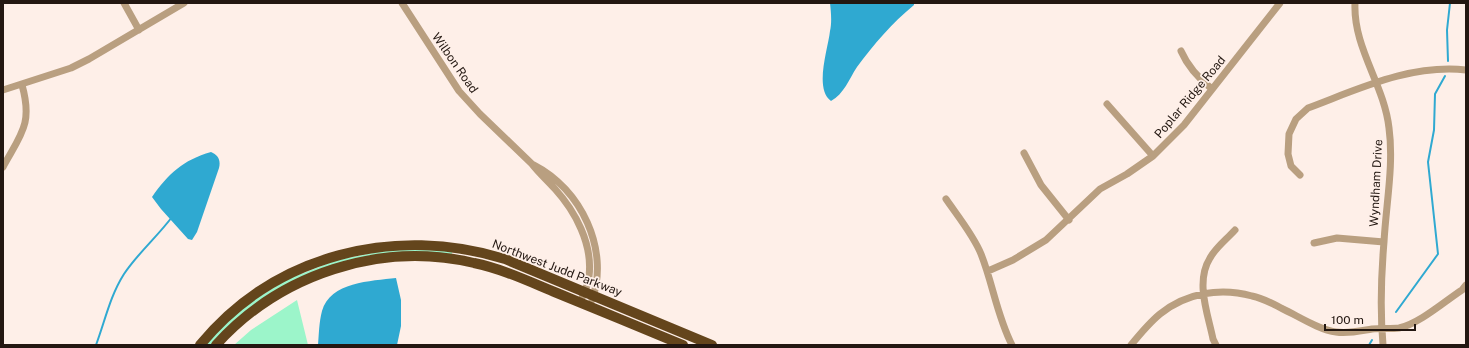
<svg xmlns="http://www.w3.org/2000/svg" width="1469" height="348" font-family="'Public Sans',sans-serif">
<rect width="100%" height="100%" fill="#feefe8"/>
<path fill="#9cf5ca" d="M394,249L452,251V254L422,253L337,264L223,332L211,345H205L215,334L246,305L288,279L337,260Z
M297,300L308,345H234L251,330Z"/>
<path fill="#2fa9d1" d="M830,3H914V5C892,23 874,44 857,67C849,79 844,94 831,101C814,89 828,49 830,31C832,22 831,12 830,3Z
M211,152C218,155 221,160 219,168L197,232L192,240L188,239L161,209L152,197C168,174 183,160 211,152Z
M396,278L401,300V326L397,345H318C319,334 319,322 322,311C330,282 371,281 396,278Z"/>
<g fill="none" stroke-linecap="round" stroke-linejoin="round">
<path stroke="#2fa9d1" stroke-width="2" d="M1448,61L1447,30L1450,3
M1396,312L1438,254L1428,162L1434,130L1435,94L1445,76
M96,345C105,321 110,296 124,274C138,253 157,237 172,217
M1369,345L1372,340"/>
<path stroke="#b99f80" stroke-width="7" d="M124,3L139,30
M402,3L459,91L480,114L532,164C539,173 547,180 555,189C575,211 593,244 589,276C588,285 584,294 580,302
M1355,3C1353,48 1384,84 1389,128C1394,165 1386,204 1384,242C1381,277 1380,311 1383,345
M1181,51C1188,67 1198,78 1212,89
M3,90L71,68L89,59L184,3
M1107,104L1153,156
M1024,153L1041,185L1069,220
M534,165C581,189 610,250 592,300
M3,167C21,134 33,124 22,85
M1300,175L1291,166L1288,154L1289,134L1296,119L1308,108C1359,89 1410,64 1466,70
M946,199C957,215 974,236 981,254C993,284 997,316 1012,345
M1314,243L1337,238L1384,242
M988,271L1013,260L1046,240L1100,189L1127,174L1153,156L1184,125L1280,3
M1131,345C1140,334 1149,323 1160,314C1186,293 1220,287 1252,296C1263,298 1273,304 1283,309C1298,316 1319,330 1336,332C1348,334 1360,331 1372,329C1381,328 1391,329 1399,328C1419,324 1445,301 1462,290L1466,285
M1216,345L1213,339C1208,314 1195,282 1210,258C1216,247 1227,239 1235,230"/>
<path stroke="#64451c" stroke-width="10" d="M200,345C275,254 395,225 505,259L712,345
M216,345C280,274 380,241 474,263C503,269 530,282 557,293C599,310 641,328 683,345"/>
</g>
<g text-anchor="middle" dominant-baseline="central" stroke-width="3.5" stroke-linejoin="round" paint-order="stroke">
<g font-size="12" fill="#231711" stroke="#feefe8">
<text transform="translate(455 63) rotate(55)">Wilbon Road</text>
<text transform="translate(1190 97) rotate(-50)">Poplar Ridge Road</text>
<text transform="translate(1376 183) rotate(-87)">Wyndham Drive</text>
<text transform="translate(557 268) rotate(21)">Northwest Judd Parkway</text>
</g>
</g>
<rect width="1469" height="348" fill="none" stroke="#231711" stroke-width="8"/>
<path d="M1325 324v6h90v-6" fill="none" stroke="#231711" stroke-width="2"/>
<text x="1331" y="324" font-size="12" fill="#231711" stroke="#feefe8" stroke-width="3" paint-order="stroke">100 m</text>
</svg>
